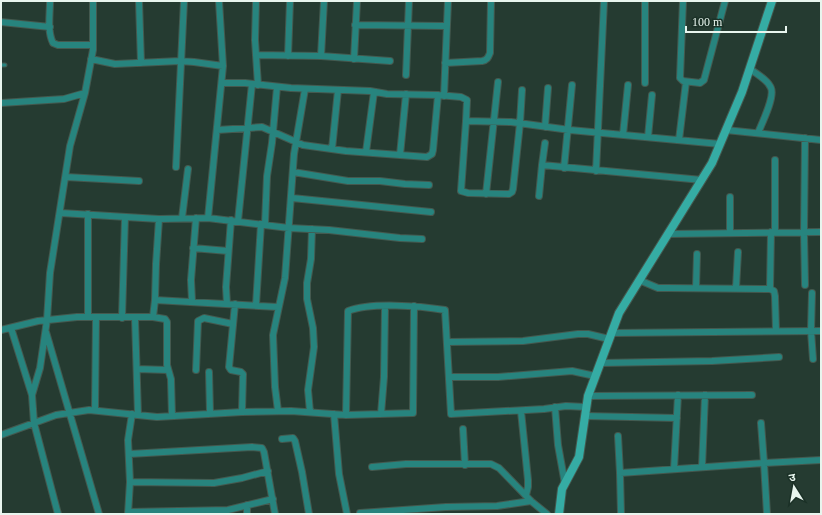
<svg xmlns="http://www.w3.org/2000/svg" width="822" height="515" font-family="'Times New Roman','Noto Sans Devanagari',serif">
<rect width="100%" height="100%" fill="#253b31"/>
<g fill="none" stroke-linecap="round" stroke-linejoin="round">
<g stroke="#44594f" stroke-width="5">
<path id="lane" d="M1,65H5"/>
</g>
<g stroke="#44594f" stroke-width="8">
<path id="street" d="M50,1C50,15 47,31 53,43L58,45H93
M139,1L141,63
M256,1L255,40L258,85
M683,1L680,78L683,81L700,83L704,80L725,1
M1,22L50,27
M355,25L446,26
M257,55L321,56L390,61
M288,56L290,1
M321,56L324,1
M91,59L115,64L180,61L194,62L223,66
M354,59L357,1
M445,63L482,61C487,60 488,58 490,53L491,1
M750,69C757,74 768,80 771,88C775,97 762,123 758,133
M406,75L409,1
M222,83H245L291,88L370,91L387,94L438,95L461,97L467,100L466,121L511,122L570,130L720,144
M645,83V1
M444,96L448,1
M1,103L64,99L85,93L93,50V1
M466,121L461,191L468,193L509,194L512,192L513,189L520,123L522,90
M545,127L548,88
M217,130L262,127L303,145L346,151L427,157L432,154L433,150L438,95
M726,130L821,140
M623,135L628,85
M648,137L652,95
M805,138L804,232L805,285
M679,140L686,82
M332,149L338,90
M366,152L374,92
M400,155L406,94
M775,160V232
M542,165L545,143
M176,167L184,1
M564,168L572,85
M596,171L604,1
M293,172L348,181H380L405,184L429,185
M66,177L139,181
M486,194L498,82
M539,196L542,165L702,180
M292,198L431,212
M61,213L159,219
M182,218L188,169
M208,218L289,228L329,230L400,238L422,239
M238,221L252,84
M265,224L267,176L272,143L277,87
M730,233V197
M668,234L821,232
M193,248L228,251
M639,280L658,288H667L770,289L774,291L775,296L776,331
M696,288L697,254
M736,288L738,252
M770,289L771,232
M812,293L811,331L813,359
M155,300L278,307
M192,301L191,280L196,218
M227,304L226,287L231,220
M235,304L229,367L231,370L241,372L243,374L242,412
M256,305L261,224
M88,317V214
M153,317L165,319L167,322V365L171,379L172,416
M122,318L125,217
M135,318L138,415
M11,328L32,395
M1,330L38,321L77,317H153L155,300L156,264L159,219L208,218L223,66L219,1
M46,332L99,514
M611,333L821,331
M447,342L523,341L578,334H588L609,339
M600,363L712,361L779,357
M137,369L168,370
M196,370L198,321L204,318L233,324
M209,372L210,413
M449,377H498L572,371L595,376
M588,396L752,395
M555,407L558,445L565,484
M95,410L96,317
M278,411L275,387L273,335L285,278L294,154L305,89
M521,411L528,480V487L526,495
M310,412L308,390L314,347L313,328L307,299V283L311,259L312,229
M334,414L339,474L347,514
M381,414L384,377L385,306
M346,415L348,311C371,302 420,306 445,310L451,414L544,409L566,406L586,407
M585,416L677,418
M463,429L465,465
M1,435L56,415L89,410L157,417L242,412L291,411L346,415L413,413L414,306
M618,436L620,473
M282,439L293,438L295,441L302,472L309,514
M129,454L252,447L262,448L264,452L275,514
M372,467L406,464H491L499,468L531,501L547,514
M702,467L705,395
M674,469L678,395
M130,482L214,483L242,478L268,471
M247,505V514
M128,512L228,510L273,499
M360,513L446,507L497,506L531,501
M58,514L34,423L32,395L40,368L47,320L50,273L70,146L85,93
M128,514L130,482L128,440L132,414
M621,514L620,473L764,463L761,423
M767,514L764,463L821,460"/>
</g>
<g stroke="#44594f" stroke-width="10">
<path id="secondary" d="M559,514L562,489L579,457L588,396L619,313L712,163L742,92L772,1"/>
</g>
<use href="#lane" stroke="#27847e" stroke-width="3"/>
<use href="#street" stroke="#27847e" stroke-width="6"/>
<use href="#secondary" stroke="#35aca4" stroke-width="8"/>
</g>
<rect width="822" height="515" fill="none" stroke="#e8f5ee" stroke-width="4"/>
<g transform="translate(794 487) rotate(349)" stroke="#1b3127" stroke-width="3" paint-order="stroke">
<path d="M0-3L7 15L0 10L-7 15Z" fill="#e8f5ee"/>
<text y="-6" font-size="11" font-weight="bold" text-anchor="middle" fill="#e8f5ee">उ</text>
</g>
<path d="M686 26v6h100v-6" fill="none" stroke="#e8f5ee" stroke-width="2"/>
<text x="692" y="26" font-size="12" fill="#e8f5ee" stroke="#1b3127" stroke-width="3" paint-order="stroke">100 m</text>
</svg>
